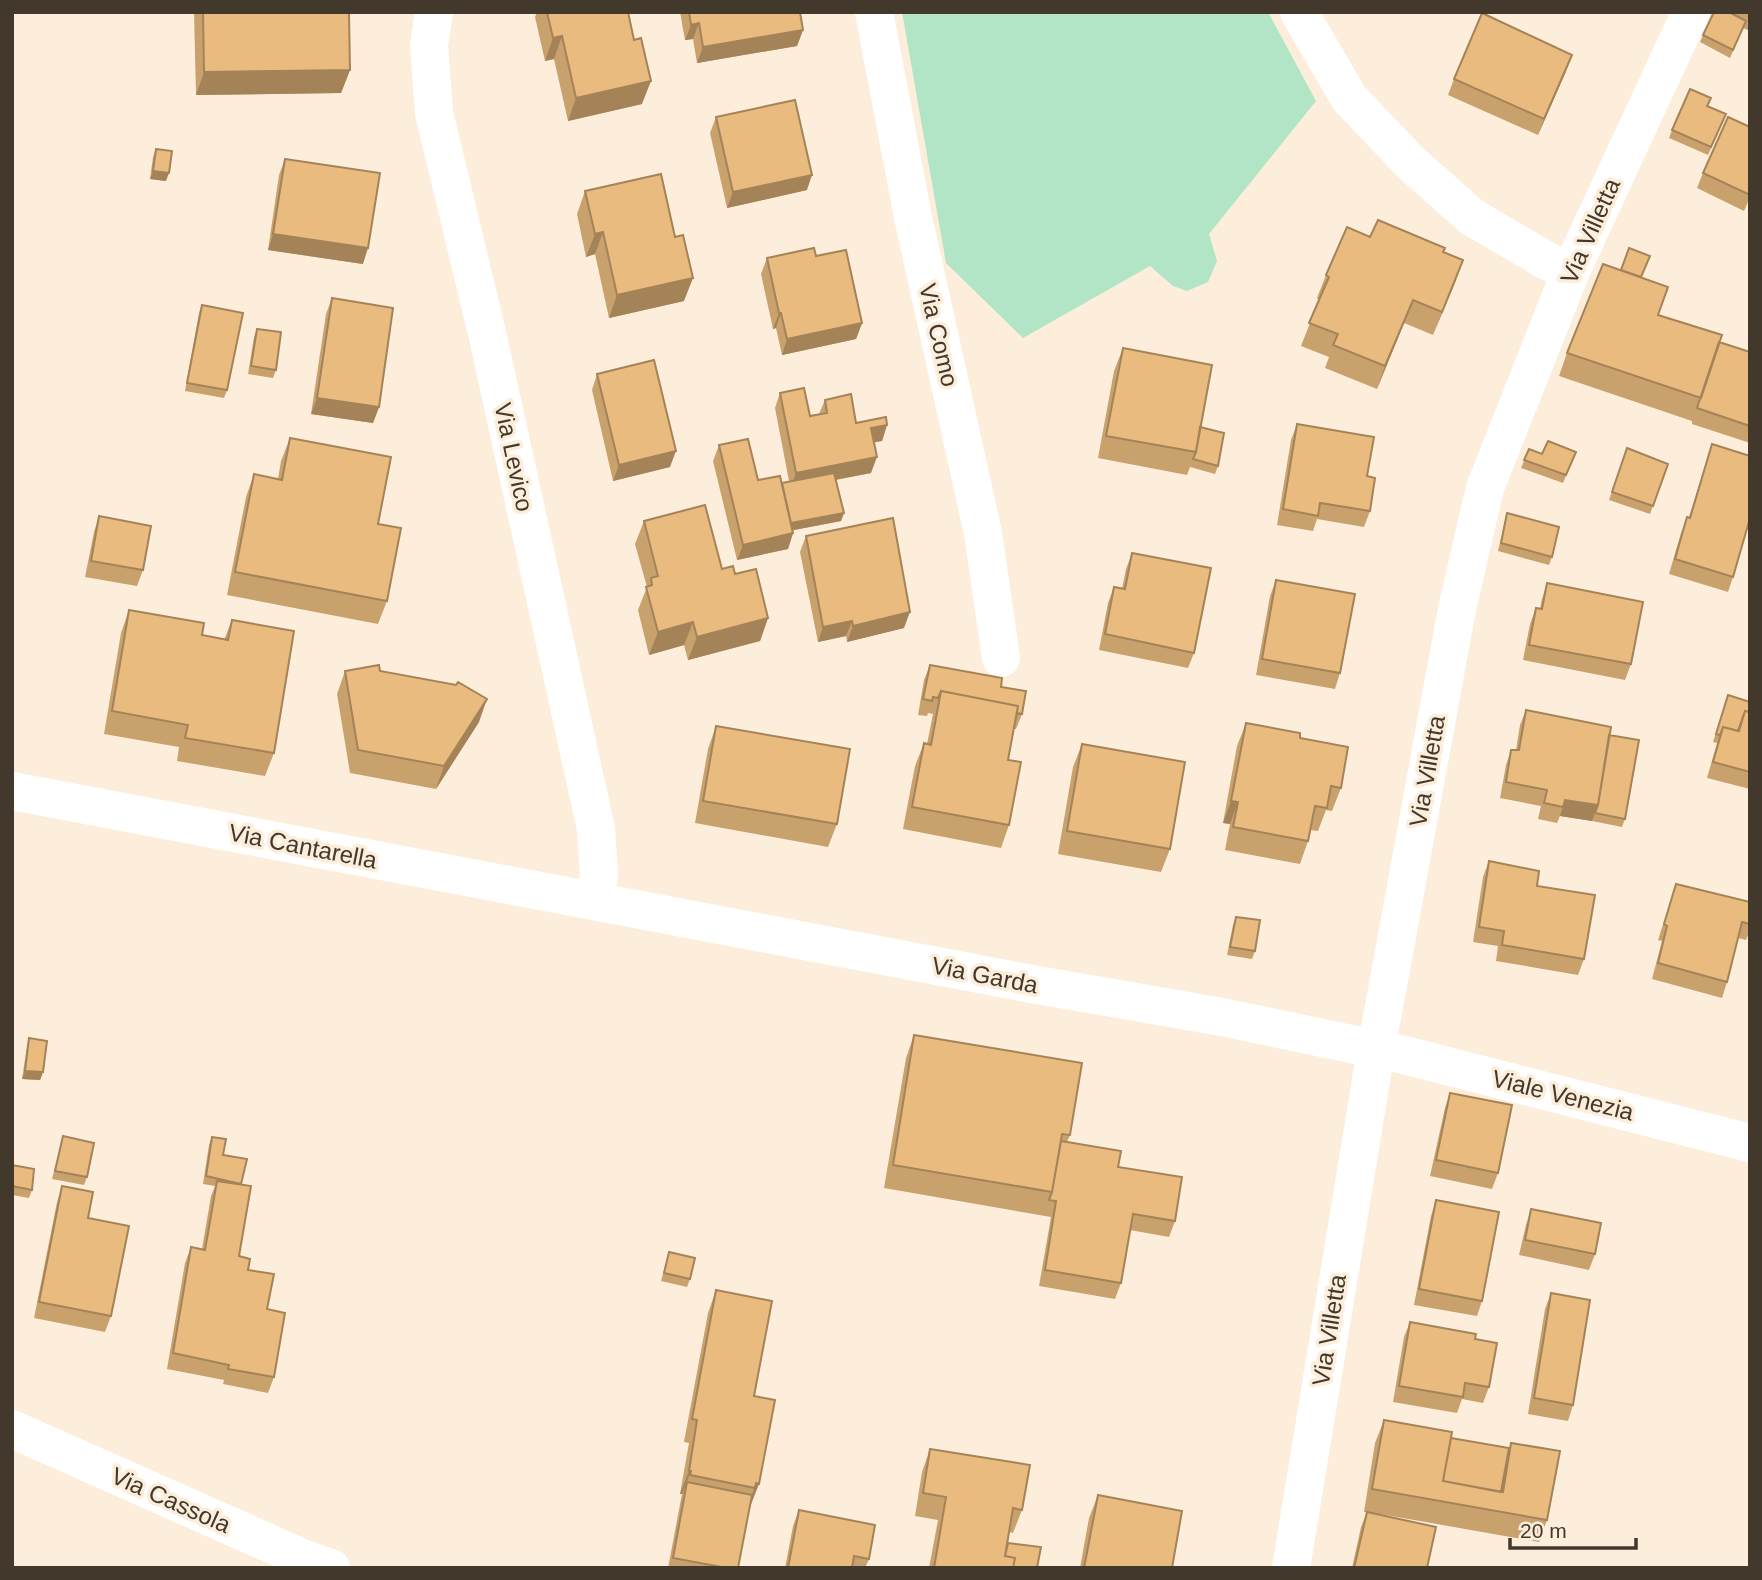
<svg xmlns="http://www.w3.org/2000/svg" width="1762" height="1580" font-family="Arial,sans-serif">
<rect width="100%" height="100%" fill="#fdeedc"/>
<path fill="#b1e5c6" d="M902,12H1268L1316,101L1209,234L1217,261L1208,282L1187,291L1173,286L1150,266L1023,338L946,263Z"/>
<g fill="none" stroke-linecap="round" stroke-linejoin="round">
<path stroke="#fff" stroke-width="38" d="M434,12L429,45L434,113L487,333L596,829L599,876L594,901
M874,12L913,217L983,533L1001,658
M1299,12L1349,98L1411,163L1472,217L1547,261L1571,271
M12,791L1032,984L1222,1017L1404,1055L1750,1143
M12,1429L307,1560L331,1568"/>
<path stroke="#fff" stroke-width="38" d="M1291,1568L1376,1050L1457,609L1485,488L1571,271L1691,12"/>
</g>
<path fill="#c9a16d" d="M194,12H349L350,70L341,93L196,95Z
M537,12H628L642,104L568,121L554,59L545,61L535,17Z
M680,12H800L803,30L797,46L697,63L693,39L685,40Z
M1714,12H1750V31L1743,28L1730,58L1700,42Z
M1566,71L1538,135L1448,95L1454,79Z
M1708,106L1726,114L1708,155L1669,138L1672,130Z
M716,117L807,190L727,208L710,133Z
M1750,127V197L1744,211L1697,188L1703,173Z
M156,149L166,181L150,179L153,157Z
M285,159L363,264L268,250L279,175Z
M585,191L684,301L609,318L595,254L586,257L577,214Z
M1370,237L1444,252L1463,260L1433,335L1404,323L1377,389L1325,368L1329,357L1301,346L1319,300L1317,298L1326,275Z
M816,256L862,323L856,339L782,355L776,328L773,329L761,274L767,258Z
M1641,277L1658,315L1719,342L1750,352V443L1692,424V421L1559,376L1567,353Z
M332,298L379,407L373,423L311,414L326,314Z
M202,305L227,390L224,398L185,391L199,313Z
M257,329L276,370L273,378L248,374L254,337Z
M1123,348L1200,427L1218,466L1215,474L1190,467L1187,475L1098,458L1114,371Z
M597,374L670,467L613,481L592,390Z
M780,393L810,416L819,414L825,400L856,423L887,425L882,441L874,442L871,473L836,480L844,513L841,521L793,530V533L788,549L737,560L713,461L719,445L758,480L782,483L789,481L775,408Z
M1297,424L1367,476L1370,511L1364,527L1317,519L1313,531L1277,525L1291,440Z
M290,438L378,524L387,601L378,624L227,595L246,497L254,474L278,479L281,461Z
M1712,444L1733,577L1728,592L1669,574L1681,533L1687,517H1689Z
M1627,448L1668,464L1650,514L1609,500Z
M1529,449L1542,454L1576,452L1563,483L1521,468Z
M1507,513L1552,557L1549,565L1498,551Z
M99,516L143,570L137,586L85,577L94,532Z
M644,521L722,569L735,574L768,618L760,641L688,660L684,645L649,655L638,610L647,587L635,544Z
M806,536L904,628L847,642L846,636L818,642L800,552Z
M1132,553L1194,653L1188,668L1099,650L1108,603L1114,587L1122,589L1126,569Z
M1276,580L1340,673L1335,689L1256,675L1270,596Z
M1547,583L1631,664L1625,680L1523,660L1530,624L1536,608L1540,609L1542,599Z
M129,610L202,635L224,640L232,620L274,753L265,776L177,761L179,747L104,734L121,633Z
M930,665L1001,687L1022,714L1016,729H1014L1008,760L1009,825L1001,848L903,829L915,766L924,743L927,744L933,714L928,713L927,716L918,715L924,680Z
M345,671H380L479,722L436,789L350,773L337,694Z
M1728,695L1750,702V789L1707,778L1717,743L1713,742Z
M1526,710L1609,735L1625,819L1622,827L1592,821L1560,816L1557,823L1538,819L1541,806L1500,798L1506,765L1511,750H1516L1520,725Z
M1246,723L1300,738L1341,788L1332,811L1326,810L1318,831L1310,830L1308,841L1300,864L1225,850L1230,824L1223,823L1237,746Z
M716,726L837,824L828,847L695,823L708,749Z
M1082,744L1170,849L1161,872L1058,854L1073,767Z
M1489,861L1537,886L1584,959L1578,975L1496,961L1498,946L1473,942L1483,877Z
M1676,884L1750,902V930L1746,940L1738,938L1727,982L1722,998L1652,979L1662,941L1658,940Z
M1236,917L1255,951L1252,959L1227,955L1233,925Z
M914,1035L1070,1135L1067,1142L1118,1167L1175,1221L1169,1237L1130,1230L1121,1283L1115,1299L1039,1286L1051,1217L884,1188L906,1058Z
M29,1038L43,1072L40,1080L22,1079L27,1046Z
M1450,1093L1498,1173L1492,1189L1430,1176L1445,1108Z
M63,1136L87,1177L84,1185L52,1179Z
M212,1137L241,1185L239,1256L248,1270L267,1309L274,1377L268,1393L223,1384L224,1380L167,1369L185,1263L191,1247L202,1249L211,1196L215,1186L203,1184L209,1145Z
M12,1165L32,1190L29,1198L12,1195Z
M62,1186L88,1218L111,1316L105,1332L34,1318L57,1202Z
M1436,1200L1482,1301L1477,1316L1414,1305L1431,1216Z
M1531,1209L1595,1254L1589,1270L1519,1255L1526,1225Z
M669,1252L690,1279L687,1287L661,1281Z
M716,1290L754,1396L775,1400L750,1507L738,1568H668L682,1494H680L689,1443L684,1442L708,1313Z
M1551,1293L1573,1405L1568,1421L1528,1414L1545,1309Z
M1410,1322L1475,1339L1489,1387L1483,1403L1462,1399L1457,1413L1393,1402L1404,1337Z
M1384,1420L1451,1438L1509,1450L1511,1443L1547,1520L1539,1542L1380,1514L1427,1568H1352L1361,1527L1367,1512H1364L1375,1443Z
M930,1449L1022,1510L1013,1533L1009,1532L1008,1543L1037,1568H929L938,1520L915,1516L922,1472Z
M1098,1495L1172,1568H1080L1089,1518Z
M799,1510L869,1559L865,1568H785L793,1526Z"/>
<path fill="#a48359" d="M699,23L693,39L685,40L691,25Z
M803,30L797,46L697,63L703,47Z
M562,36L554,59L545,61L553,38Z
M1572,55L1566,71L1538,135L1544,119Z
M350,70L341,93L196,95L204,72Z
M651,81L642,104L568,121L576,98Z
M153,171L169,173L166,181L150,179Z
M812,175L807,190L727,208L733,192Z
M603,232L595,254L586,257L595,234Z
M273,234L368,248L363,264L268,250Z
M1463,260L1455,283L1433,335L1442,312Z
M693,278L684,301L609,318L617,295Z
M1413,300L1404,323L1377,389L1385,366Z
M779,313H781L776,328L773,329Z
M862,323L856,339L782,355L787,339Z
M317,398L379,407L373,423L311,414Z
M887,425L882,441L865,444L871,428Z
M676,451L670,467L613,481L619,465Z
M877,457L871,473L790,488L796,473Z
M844,513L841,521L784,532L787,524Z
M793,533L788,549L737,560L743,545Z
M910,612L904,628L847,642L853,626Z
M768,618L760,641L688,660L697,637Z
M852,621L846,636L818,642L823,627Z
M693,622L684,645L649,655L658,632Z
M487,699L479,722L436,789L444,766Z
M1565,800L1598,805L1592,821L1560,816Z
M1231,801L1238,802L1230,824L1223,823Z
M25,1071L43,1072L40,1080L22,1079Z
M689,1471H691L682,1494H680Z
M756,1483L759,1484L750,1507L748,1506Z"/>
<path fill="#eabb7f" stroke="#a48359" stroke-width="2" d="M203,12H349L350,70L204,72Z
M547,12H628L634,40L641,38L651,81L576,98L562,36L553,38Z
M689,12H800L803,30L703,47L699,23L691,25Z
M1714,12H1729L1746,21L1733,50L1703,35Z
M1482,13L1572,55L1544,119L1454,79Z
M1690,89L1711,98L1707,106L1726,114L1711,147L1672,130Z
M795,100L812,175L733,192L716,117Z
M1728,117L1750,127V195L1703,173Z
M156,149L172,151L169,173L153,171Z
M285,159L380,173L368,248L273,234Z
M661,174L675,237L683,235L693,278L617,295L603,232L595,234L585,191Z
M1378,220L1445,248L1443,252L1463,260L1442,312L1413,300L1385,366L1333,345L1338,334L1309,323L1329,277L1326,275L1347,227L1370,237Z
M814,248L816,256L846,250L862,323L787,339L781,313H779L767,258Z
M1629,248L1650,256L1641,277L1621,270Z
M1603,264L1668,287L1658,315L1722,335L1701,398L1567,353Z
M332,298L393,308L379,407L317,398Z
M202,305L243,313L227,390L187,383Z
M257,329L281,332L276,370L251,366Z
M1719,342L1750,352V426L1697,408Z
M1123,348L1212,365L1196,452L1106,436Z
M654,360L676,451L619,465L597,374Z
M804,388L810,416L827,413L825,400L851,394L856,423L886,417L887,425L871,428L877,457L796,473L780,393Z
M1297,424L1374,437L1367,476L1375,478L1370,511L1320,503L1318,516L1283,509Z
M1200,427L1224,433L1218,466L1193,459L1196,452Z
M290,438L391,457L378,524L401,528L387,601L235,572L254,474L282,480Z
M748,439L758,480L780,476L793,533L743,545L719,445Z
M1548,441L1576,452L1566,475L1524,460L1529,449L1542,454Z
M1712,444L1750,456V518L1733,577L1675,559L1687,517L1690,518Z
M1627,448L1668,464L1653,506L1612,492Z
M834,473L844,513L791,523L782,483Z
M705,505L722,569L733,566L735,574L756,569L768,618L697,637L693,622L658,632L646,587L652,585L651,578L658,576L644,521Z
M1507,513L1559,527L1552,557L1501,543Z
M99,516L151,526L143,570L91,561Z
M893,518L910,612L853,626L852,621L823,627L806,536Z
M1132,553L1211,568L1194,653L1105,634L1114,587L1125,589Z
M1276,580L1355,594L1340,673L1262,659Z
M1547,583L1643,602L1631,664L1529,645L1536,608L1542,609Z
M129,610L204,623L202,635L228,640L232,620L294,631L274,753L185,738L188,725L112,711Z
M379,665L380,671L456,685L458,682L487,699L444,766L358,750L345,671Z
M930,665L1002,678L1001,687L1026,691L1022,714L1017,713L1018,706L941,691L938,698L933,697L932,701L923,699Z
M941,691L1018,706L1008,760L1021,762L1009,825L912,807L924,743L931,745Z
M1728,695L1750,702V712L1745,711L1738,731L1723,727L1720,735L1716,734Z
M1526,710L1611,727L1598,805L1565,800L1563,807L1544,803L1547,790L1506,782L1511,750H1519Z
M1745,711L1750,712V772L1713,762L1723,727L1739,731Z
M1246,723L1300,733V738L1348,747L1341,788L1331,786L1327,808L1315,806L1308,841L1233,827L1238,802L1231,801Z
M716,726L850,749L837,824L703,801Z
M1609,735L1639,740L1625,819L1595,813L1598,805Z
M1082,744L1185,762L1170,849L1067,831Z
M1489,861L1539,871L1537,886L1595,895L1584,959L1502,945L1504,931L1479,927Z
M1676,884L1750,902V924L1742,922L1727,982L1658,963L1667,926L1664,924Z
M1236,917L1260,920L1255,951L1230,947Z
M914,1035L1082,1063L1070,1135L1062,1134L1052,1192L893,1165Z
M29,1038L47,1041L43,1072L25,1071Z
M1450,1093L1512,1105L1498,1173L1436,1160Z
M63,1136L94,1143L87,1177L55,1171Z
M212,1137L226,1139L223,1155L247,1159L241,1184L206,1176Z
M1061,1141L1121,1151L1118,1167L1182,1177L1175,1221L1133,1214L1121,1283L1045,1270L1056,1201L1049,1200L1052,1192Z
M12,1165L34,1169L32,1190L12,1186Z
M217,1181L251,1186L239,1256L250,1259L248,1270L274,1274L267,1309L285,1313L274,1377L228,1369L229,1365L173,1353L191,1247L205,1250Z
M62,1186L93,1192L88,1218L129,1226L111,1316L39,1302Z
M1436,1200L1499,1212L1482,1301L1419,1289Z
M1531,1209L1601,1223L1595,1254L1525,1240Z
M669,1252L695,1258L690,1279L664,1273Z
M716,1290L772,1301L754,1396L775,1400L759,1484L756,1483L755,1488L690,1475L691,1471H689L697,1420L692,1419Z
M1551,1293L1590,1300L1573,1405L1534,1398Z
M1410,1322L1476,1334L1475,1339L1497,1343L1489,1387L1465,1383L1463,1397L1399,1386Z
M1384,1420L1452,1432L1443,1481L1503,1492L1511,1443L1560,1451L1547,1520L1372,1489Z
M1451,1438L1509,1448L1501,1492L1443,1481Z
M930,1449L1030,1465L1022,1510L1013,1508L1005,1556L1015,1558L1013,1568H934L946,1497L923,1493Z
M687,1482L752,1495L738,1568H727L673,1558Z
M1098,1495L1182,1511L1172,1568H1084Z
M799,1510L875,1525L869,1559L854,1556L852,1568H788Z
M1367,1512L1436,1527L1427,1568H1354Z
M1008,1543L1041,1547L1037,1568H1013L1015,1558L1005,1556Z"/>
<g text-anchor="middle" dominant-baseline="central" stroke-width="7" stroke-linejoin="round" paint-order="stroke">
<g font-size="24" fill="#42382c" stroke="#fdeedc">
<text transform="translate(1590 231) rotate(-66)">Via Villetta</text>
<text transform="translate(939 335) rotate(77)">Via Como</text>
<text transform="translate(514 457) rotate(78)">Via Levico</text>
<text transform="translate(1427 771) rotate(-80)">Via Villetta</text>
<text transform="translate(303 846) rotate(11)">Via Cantarella</text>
<text transform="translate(985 975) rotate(11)">Via Garda</text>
<text transform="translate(1563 1095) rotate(14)">Viale Venezia</text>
<text transform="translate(1329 1330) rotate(-81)">Via Villetta</text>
<text transform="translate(171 1500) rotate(24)">Via Cassola</text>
</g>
</g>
<rect width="1762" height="1580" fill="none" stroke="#42382c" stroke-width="28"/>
<path d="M1510 1538v10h126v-10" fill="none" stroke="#42382c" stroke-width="3.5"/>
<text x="1520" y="1538" font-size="21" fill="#42382c" stroke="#fdeedc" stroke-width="5" paint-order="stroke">20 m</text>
</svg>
